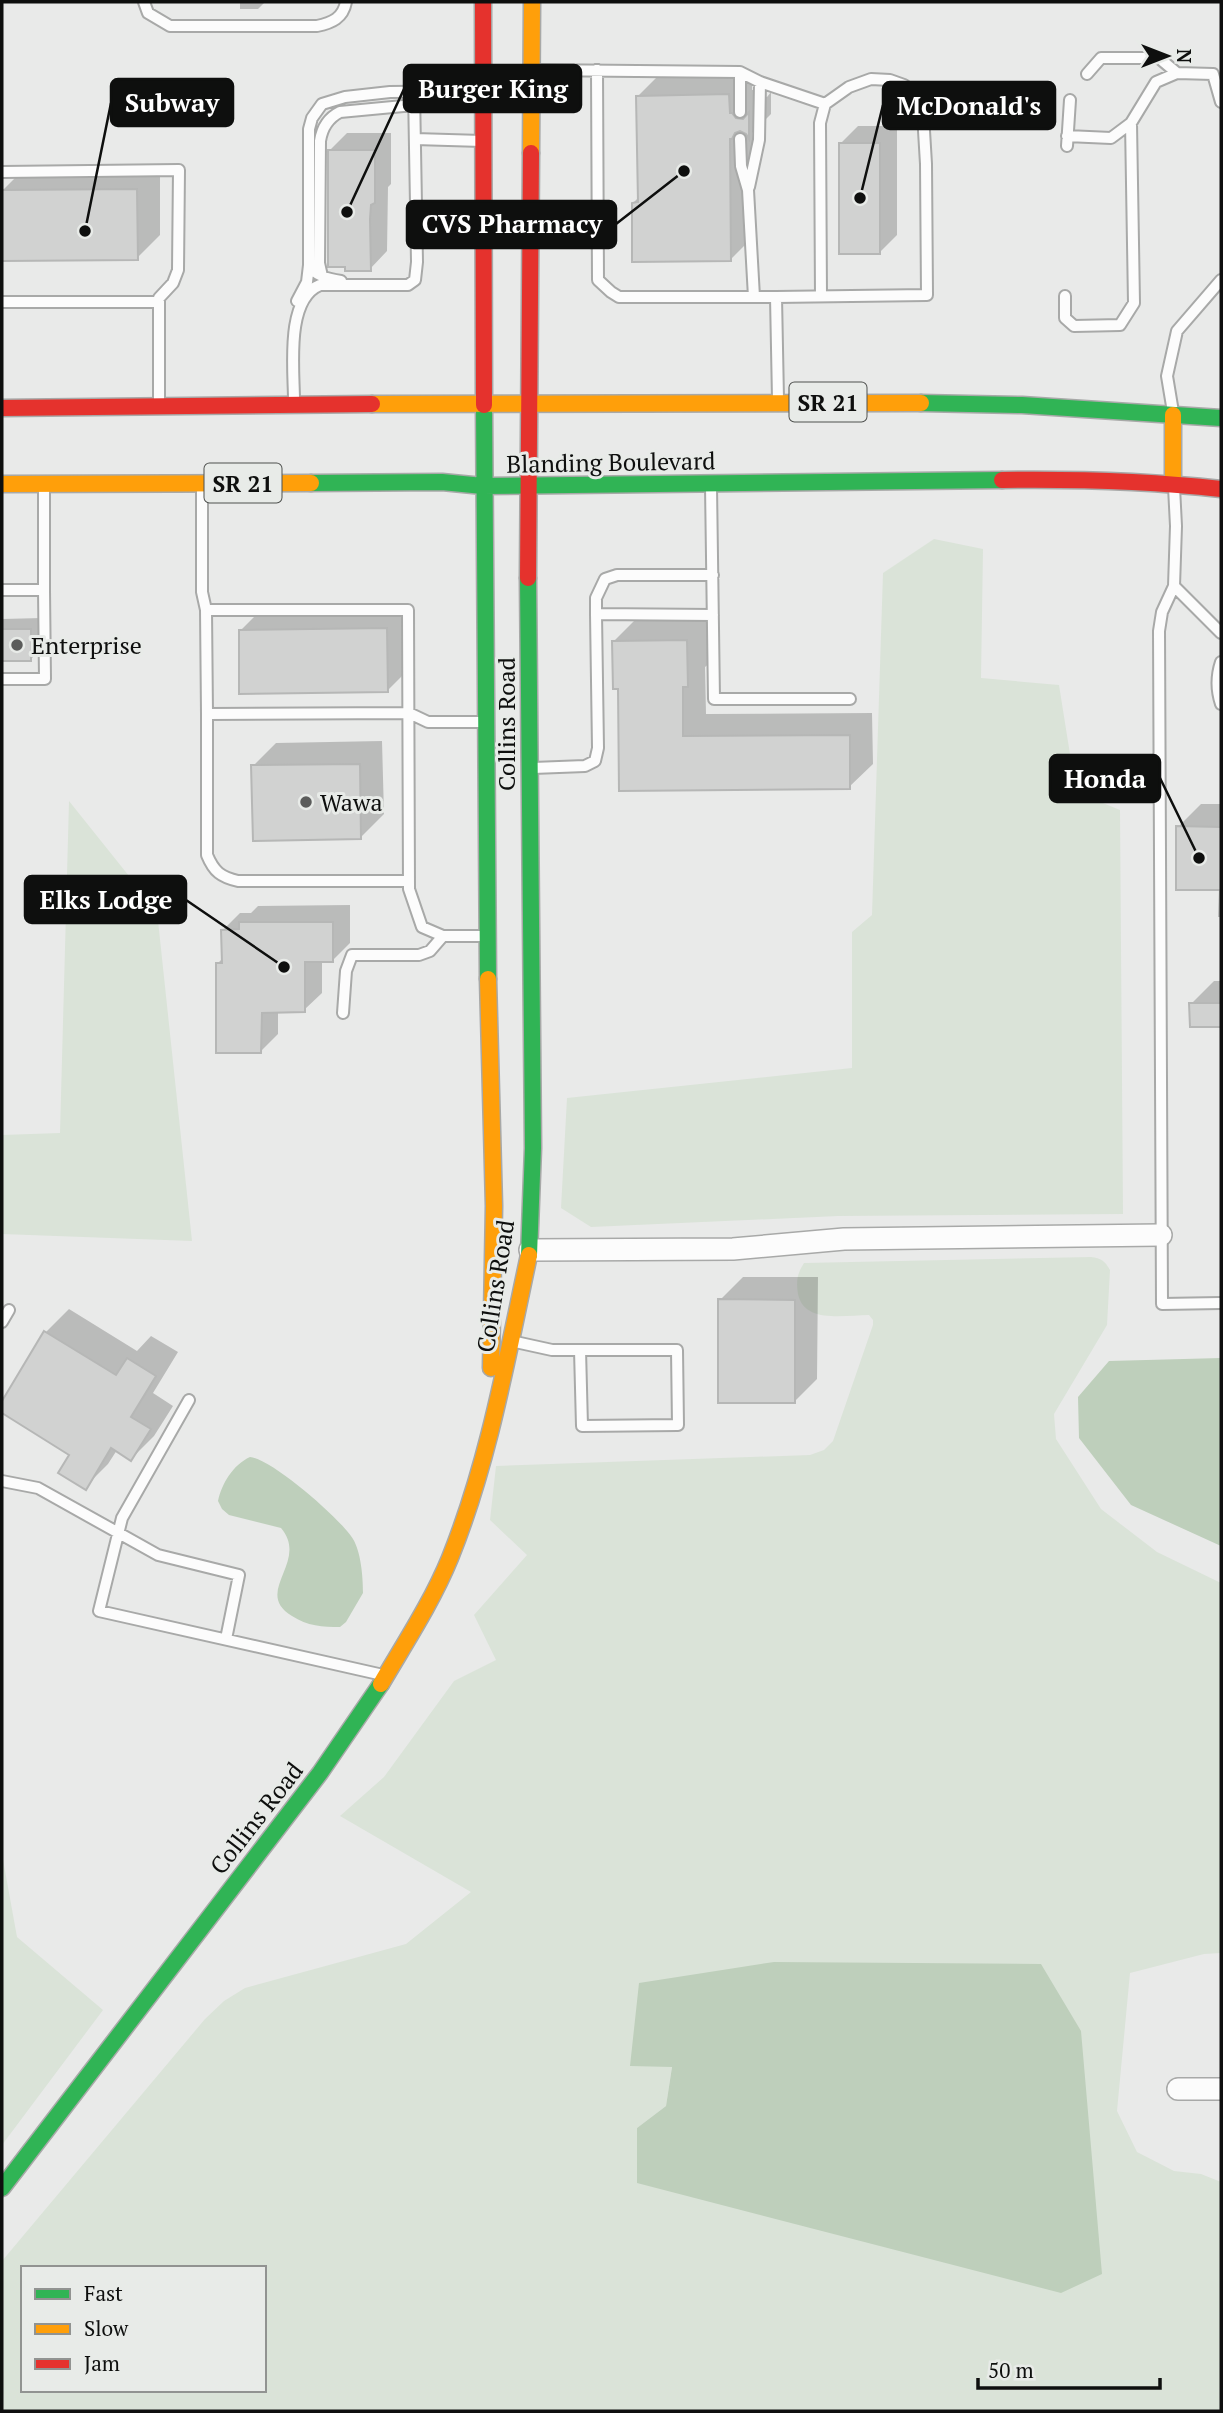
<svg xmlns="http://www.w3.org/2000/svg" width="1223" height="2413" font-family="'PT Serif',serif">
<rect width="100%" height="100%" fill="#e9eae9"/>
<path fill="#dae3d8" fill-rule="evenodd" d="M934,539L983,549L981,678L1059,685L1076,792L1120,810L1123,1214L838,1216L591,1227L561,1208L567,1098L852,1068V932L872,915L883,573Z
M69,801L157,911L192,1241L2,1234V1135L60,1133Z
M1091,1257C1101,1258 1105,1261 1110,1270L1107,1325L1054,1414L1056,1439L1101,1509L1157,1552L1221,1583V1953L1204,1954L1130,1973L1117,2111L1137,2152L1174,2171L1201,2174L1221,2182V2411H2V2261L205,2019L224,2001L245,1988L406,1944L471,1892L340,1816L384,1777L454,1681L496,1660L474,1615L527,1555L490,1520L496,1466L810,1455L824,1450L833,1441L873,1325V1320L869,1315C845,1315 804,1324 798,1294C796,1281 797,1274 804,1263ZM1081,2031L637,2128L666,2106L672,2066H631ZM23,2268H264V2390H23Z
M2,1854L17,1937L103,2010L2,2145Z"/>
<path fill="#becfbb" d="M1221,1358V1546L1131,1505L1079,1438L1078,1397L1109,1361Z
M250,1457C271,1458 342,1520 353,1539C361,1552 363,1577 363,1593L346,1622L340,1627C323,1627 307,1626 292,1616C252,1592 310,1562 281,1528L229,1515L222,1509L218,1501C222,1483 233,1465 250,1457Z
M774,1962L1041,1964L1081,2031L1102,2274L1061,2293L637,2183V2128L666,2106L672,2067L630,2066L639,1983Z"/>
<path fill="#0003" d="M240,2H265L258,9H240Z
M752,72V90H755L759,96L767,97L771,92V114L752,133L753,237L730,260L633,203L639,197L638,96L661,73Z
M858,126H897V235L880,252L841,143Z
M347,133H391V184L388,187L387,251L370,269L330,150Z
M160,167V235L137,258L2,191L25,168Z
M410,605L411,667L388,690L240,631L264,607Z
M42,618V648L31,659H2V619Z
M637,618H710V663L705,667L706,714L872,713L873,764L849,787L621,789L620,687L614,641Z
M382,741L384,814L361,837L253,766L276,743Z
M1201,804H1221V917H1218L1219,888L1178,827Z
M350,905V943L333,960H322V993L304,1010L278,1011V1034L261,1051L218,963L223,958V930L240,913H251L258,906Z
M1214,981H1221V1025H1192L1191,1004Z
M743,1277H818L817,1379L794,1402L720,1300Z
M69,1309L137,1351L151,1336L178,1352L153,1393L173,1406L154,1436L131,1459L117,1450L108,1464L85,1487L72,1454L2,1411V1405L46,1332Z"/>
<path fill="#d1d2d1" stroke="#b6b7b6" stroke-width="2" d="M729,94L730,113H732L736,118L743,119L749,112V139L746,134L740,131L735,133L732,139H730L731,261L632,262V203L638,202L636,96Z
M839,143H880V254H839Z
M328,150H375V203L371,205L370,219L371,271H345V267H328Z
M137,189L138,260L2,261V190Z
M387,628L388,692L239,694V630Z
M2,629H31V661H2Z
M687,640L688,687H683V736L850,735V789L619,791L618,689H613L612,641Z
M360,764L361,839L253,841L251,765Z
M1176,826L1221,827V890H1176Z
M239,922H333V962H305V1012L262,1013L261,1053H216V963H222L221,930L239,929Z
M1189,1003H1221V1027H1190Z
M718,1299L795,1300V1403H718Z
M44,1331L116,1375L127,1358L156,1376L131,1417L151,1429L131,1461L111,1448L86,1490L58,1473L69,1455L2,1413V1401Z"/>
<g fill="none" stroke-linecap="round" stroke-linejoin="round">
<g stroke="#a8a9a8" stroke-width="14">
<path id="lane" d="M144,2L148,13L170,26H317C332,23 343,18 346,2
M534,70L740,72L760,82L825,104
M597,70L598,280L611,292L619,297H776
M740,72V112
M1087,74L1101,58H1159L1177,73
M1067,136L1111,138L1131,123L1156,82L1177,73L1213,74L1221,102
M415,139L482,141
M740,139L741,166L748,190L754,297
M1067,146L1070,100
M2,172L179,170L178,270L173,283L159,298V403
M749,187L759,140L760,82
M322,276L319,263L320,141C322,128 328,118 340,112L414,105
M341,281C329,279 315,276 309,265V129L312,118L322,104L345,97L390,92L480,91
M1065,296V318L1074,326L1120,325L1134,303L1131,123
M297,301L307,282L309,265
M2,302H159
M778,399L776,297L927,295L926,164L923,114L919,102L913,92L904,85L890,80L871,79L849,87L825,104L820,123L821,296
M294,400C294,370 285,299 320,285H408L415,280L417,262L414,91
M1173,412L1167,376L1177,331L1221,280
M202,486V592L206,610L207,714L409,713L428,722H482
M711,486L714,699H850
M1174,487L1176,526L1174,586L1162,612L1159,631L1162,1304L1221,1303
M713,575H617L605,579L596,598V614L713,615
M1174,586L1221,633
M2,590H44V489
M206,610H408L409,889L422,927L443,936
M1221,662C1216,677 1216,689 1221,704
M2,679H45L44,590
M207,714V855C214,872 221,877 238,881H408
M533,768L585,766L595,761L598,748L596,614
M343,1013L346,971L352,955H419L430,951L443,936H483
M2,1322L9,1310
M511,1341L552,1350H677L678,1425L582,1426L580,1350
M189,1400L122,1518L99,1611L383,1675
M2,1481L38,1488L158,1555L239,1575L226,1639"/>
</g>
<g stroke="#a8a9a8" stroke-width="24">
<path id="street" d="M530,1250L733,1249L844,1239L1161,1235
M1178,2089H1221"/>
</g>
<g stroke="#a8a9a8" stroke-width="19">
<path id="fast" d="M921,403L1022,405L1221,418
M484,405L488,979
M311,483L442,482L483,486L1002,480
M528,578L533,1148L529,1255
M2,2188L320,1773L381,1684"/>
</g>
<g stroke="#a8a9a8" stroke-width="19">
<path id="slow" d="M531,153L532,2
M372,404L921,403
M1173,415V484
M2,484L311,483
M488,979L494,1206L491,1368
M381,1684C405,1643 432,1602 450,1558C489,1461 507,1357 529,1255"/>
</g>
<g stroke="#a8a9a8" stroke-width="19">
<path id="jam" d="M483,2L484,405
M2,408L372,404
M1002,480C1075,479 1148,481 1221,489
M528,578L531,153"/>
</g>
<use href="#lane" stroke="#fcfcfc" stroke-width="10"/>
<use href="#street" stroke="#fcfcfc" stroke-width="21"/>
<use href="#fast" stroke="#30b455" stroke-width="16"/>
<use href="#slow" stroke="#ff9f0a" stroke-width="16"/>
<use href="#jam" stroke="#e5322d" stroke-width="16"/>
</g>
<g fill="#5b5c5b" stroke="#e8ebe8" stroke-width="2.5">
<circle cx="17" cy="645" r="7"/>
<circle cx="306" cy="802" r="7"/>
</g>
<g text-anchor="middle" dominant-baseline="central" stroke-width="6" stroke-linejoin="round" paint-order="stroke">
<g fill="#e8ebe8" stroke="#4f514f" stroke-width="2">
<rect x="789.5" y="382.5" width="77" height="39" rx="5"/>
<rect x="204.5" y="463.5" width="77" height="39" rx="5"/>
</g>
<g font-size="23" font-weight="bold" fill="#0e0f0e">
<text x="828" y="402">SR 21</text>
<text x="243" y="483">SR 21</text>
</g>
<g font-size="24" fill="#0e0f0e" stroke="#e8ebe8">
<text transform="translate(611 462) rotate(-1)">Blanding Boulevard</text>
<text transform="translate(506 724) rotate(-90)">Collins Road</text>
<text transform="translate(495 1286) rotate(-81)">Collins Road</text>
<text transform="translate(256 1818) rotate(-52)">Collins Road</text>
</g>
<g font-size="24" fill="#0e0f0e" stroke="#e8ebe8" text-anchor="start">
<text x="31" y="645">Enterprise</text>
<text x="320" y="802">Wawa</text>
</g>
</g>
<path fill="none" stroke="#0e0f0e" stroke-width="2.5" d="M347 212L404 89M85 231L111 103M860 198L883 105M684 171L616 224M1199 858L1160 778M284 967L186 900"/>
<g fill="#0e0f0e" stroke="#e8ebe8" stroke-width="2.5">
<circle cx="347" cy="212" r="7"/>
<circle cx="85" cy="231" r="7"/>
<circle cx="860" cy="198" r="7"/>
<circle cx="684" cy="171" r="7"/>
<circle cx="1199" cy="858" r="7"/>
<circle cx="284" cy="967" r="7"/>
</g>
<g fill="#0e0f0e" stroke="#0e0f0e" stroke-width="2.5">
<rect x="404" y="65" width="177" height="47" rx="7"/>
<rect x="111" y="79" width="122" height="47" rx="7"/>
<rect x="883" y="82" width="172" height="47" rx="7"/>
<rect x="407" y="201" width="209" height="47" rx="7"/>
<rect x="1050" y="755" width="110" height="47" rx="7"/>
<rect x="25" y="876" width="161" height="47" rx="7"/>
</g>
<g font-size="26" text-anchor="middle" font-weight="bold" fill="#fff">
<text x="493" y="98">Burger King</text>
<text x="172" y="112">Subway</text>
<text x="969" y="115">McDonald's</text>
<text x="512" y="233">CVS Pharmacy</text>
<text x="1105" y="788">Honda</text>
<text x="106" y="909">Elks Lodge</text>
</g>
<rect width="1223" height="2413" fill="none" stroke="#0e0f0e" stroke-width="7"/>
<rect x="21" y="2266" width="245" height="126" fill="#e8ebe8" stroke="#919391" stroke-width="2"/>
<rect x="35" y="2289" width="35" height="10" fill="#30b455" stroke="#919391" stroke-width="2"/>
<text x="84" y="2301" font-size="21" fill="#0e0f0e">Fast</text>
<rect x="35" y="2324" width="35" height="10" fill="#ff9f0a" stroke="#919391" stroke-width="2"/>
<text x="84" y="2336" font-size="21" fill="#0e0f0e">Slow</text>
<rect x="35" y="2359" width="35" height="10" fill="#e5322d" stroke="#919391" stroke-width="2"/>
<text x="84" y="2371" font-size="21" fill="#0e0f0e">Jam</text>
<g transform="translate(1167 56) rotate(90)" stroke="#e8ebe8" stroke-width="5" paint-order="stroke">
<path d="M0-5L12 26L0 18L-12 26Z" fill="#0e0f0e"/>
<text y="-10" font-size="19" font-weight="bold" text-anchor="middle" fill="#0e0f0e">N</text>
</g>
<path d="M978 2378v10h182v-10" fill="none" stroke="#0e0f0e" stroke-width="3.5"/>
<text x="988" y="2378" font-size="21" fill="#0e0f0e" stroke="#e8ebe8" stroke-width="5" paint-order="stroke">50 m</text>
</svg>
